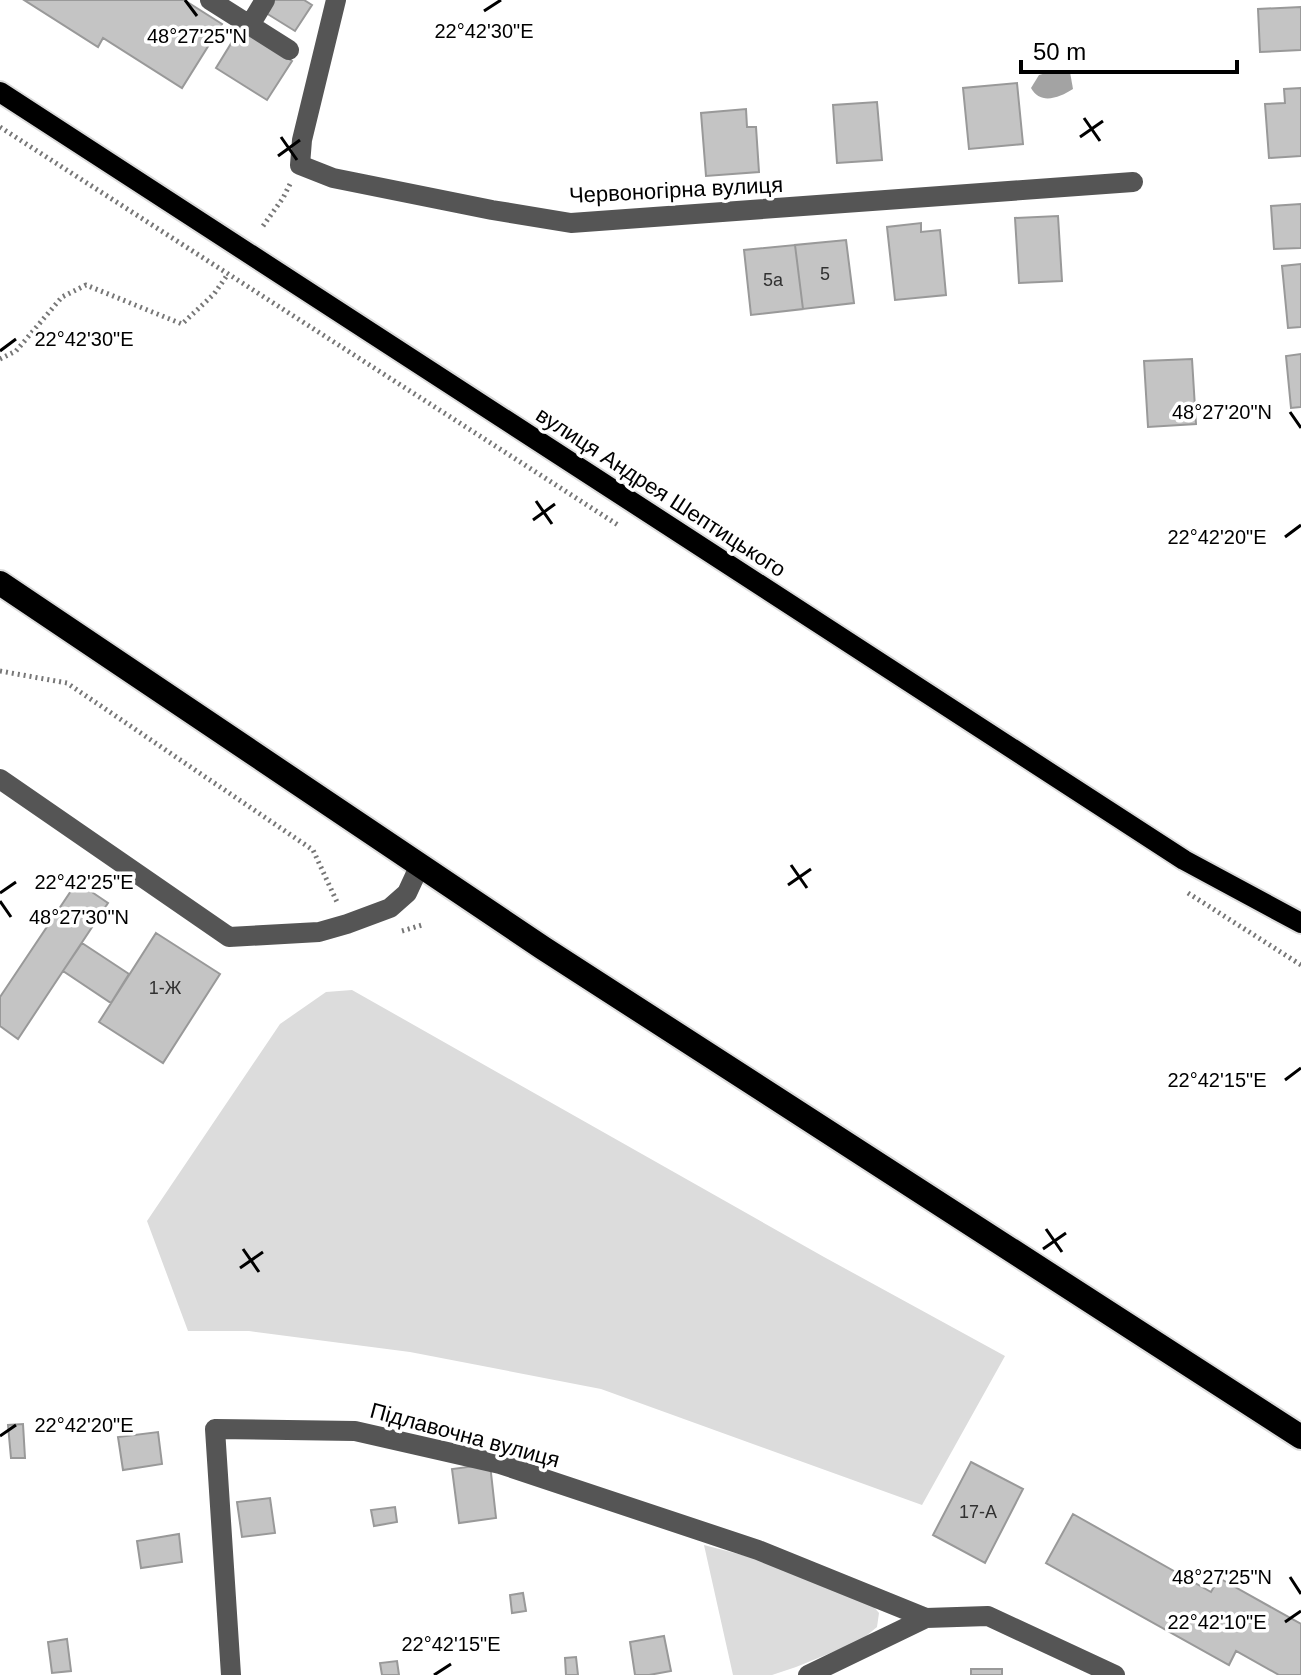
<svg xmlns="http://www.w3.org/2000/svg" width="1301" height="1675" font-family="Helvetica,sans-serif">
<rect width="100%" height="100%" fill="#fff"/>
<path fill="#dcdcdc" d="M352,990L824,1257L1005,1356L922,1505L601,1389L410,1352L249,1331H188L147,1221L280,1024L326,992Z
M704,1545L769,1562L869,1601L879,1613L877,1627L860,1641L796,1667L772,1675H733Z"/>
<path fill="#a3a3a3" d="M1057,70L1070,72L1073,89C1059,98 1040,105 1031,88L1039,75Z"/>
<path fill="#c4c4c4" stroke="#999" stroke-width="2" d="M24,0H184L222,24L182,88L103,38L98,47Z
M274,0H304L312,5L295,31L266,13Z
M1301,7V50L1260,52L1258,9Z
M240,29L292,61L267,100L216,68Z
M1017,83L1023,144L969,149L963,88Z
M1301,88V156L1269,158L1265,104L1285,103L1284,89Z
M877,102L882,160L837,163L833,105Z
M746,109L747,127H756L759,172L706,176L701,113Z
M1301,204V248L1274,249L1271,206Z
M1058,216L1062,281L1019,283L1015,218Z
M921,223V232L940,230L946,295L895,300L887,227Z
M846,240L854,303L803,309L795,245Z
M795,245L803,309L751,315L744,250Z
M1301,264V327L1288,328L1282,266Z
M1301,354V407L1291,408L1286,356Z
M1192,359L1196,424L1148,427L1144,361Z
M77,882L108,903L18,1039L0,1026V997Z
M156,933L220,974L163,1063L99,1022Z
M82,943L129,974L111,1003L63,971Z
M23,1424L25,1458H11L8,1425Z
M158,1432L162,1464L123,1470L118,1437Z
M971,1462L1023,1489L985,1563L933,1535Z
M490,1464L496,1518L459,1523L452,1469Z
M270,1498L275,1533L242,1537L237,1502Z
M395,1507L397,1522L374,1526L371,1510Z
M1073,1514L1211,1592L1219,1578L1301,1624V1675H1279L1236,1651L1229,1665L1046,1563Z
M179,1534L182,1562L141,1568L137,1541Z
M523,1593L526,1611L512,1613L510,1595Z
M664,1636L671,1671L649,1675H635L630,1642Z
M67,1639L71,1671L52,1673L48,1642Z
M576,1657L578,1675H566L565,1658Z
M397,1661L399,1675H382L380,1663Z
M971,1669H1002V1675H971Z"/>
<g fill="none" stroke-linecap="round" stroke-linejoin="round">
<g stroke="#dbdbdb" stroke-width="24">
<path id="major" d="M0,92L1184,860L1301,923"/>
</g>
<g stroke="#dbdbdb" stroke-width="28">
<path id="highway" d="M0,583L543,948L1301,1437"/>
</g>
<path stroke="#777" stroke-width="5" stroke-dasharray="2 4" stroke-linecap="butt" d="M0,127L618,525
M263,226L283,198L290,184
M0,359L16,351L62,297L86,285L182,324L214,294L228,274
M0,671L67,683L313,850L337,902
M1188,893L1301,965
M402,931L422,925"/>
<path stroke="#555" stroke-width="20" d="M210,0L289,50
M336,0L302,140L300,165L333,178L492,210L571,223L1133,182
M250,25L265,0
M0,779L229,937L319,932L347,924L390,908L407,893L420,865
M231,1675L215,1429L355,1431L500,1464L758,1550L926,1618
M808,1675L926,1618L988,1616L1115,1675"/>
<use href="#major" stroke="#000" stroke-width="20"/>
<use href="#highway" stroke="#000" stroke-width="24"/>
</g>
<path fill="none" stroke="#000" stroke-width="3" d="M185,0L197,16M484,11L501,0M1084,118L1100,141M281,137L297,160M1080,137L1103,121M278,156L300,140M0,351L16,339M1290,412L1301,428M536,501L552,524M533,520L555,504M1285,537L1301,525M791,865L807,888M788,885L811,869M0,893L16,882M0,901L11,917M1285,1080L1301,1068M1046,1229L1062,1252M243,1249L259,1272M1043,1249L1066,1233M240,1268L263,1252M0,1436L16,1425M1290,1577L1301,1594M1285,1622L1301,1611M434,1675L451,1664"/>
<g text-anchor="middle" dominant-baseline="central" stroke-width="7" stroke-linejoin="round" paint-order="stroke">
<g font-size="18" fill="#313131">
<text x="825" y="274">5</text>
<text x="773" y="280">5а</text>
<text x="165" y="988">1-Ж</text>
<text x="978" y="1512">17-А</text>
</g>
<g font-size="22" fill="#000" stroke="#fff">
<text transform="translate(676 190) rotate(-3)">Червоногірна вулиця</text>
<text transform="translate(661 492) rotate(33)">вулиця Андрея Шептицького</text>
<text transform="translate(465 1435) rotate(15)">Підлавочна вулиця</text>
</g>
</g>
<g font-size="20" text-anchor="middle" fill="#000" stroke="#fff" stroke-width="7" stroke-linejoin="round" paint-order="stroke">
<text x="484" y="38">22°42'30"E</text>
<text x="197" y="43">48°27'25"N</text>
<text x="84" y="346">22°42'30"E</text>
<text x="1222" y="419">48°27'20"N</text>
<text x="1217" y="544">22°42'20"E</text>
<text x="84" y="889">22°42'25"E</text>
<text x="79" y="924">48°27'30"N</text>
<text x="1217" y="1087">22°42'15"E</text>
<text x="84" y="1432">22°42'20"E</text>
<text x="1222" y="1584">48°27'25"N</text>
<text x="1217" y="1629">22°42'10"E</text>
<text x="451" y="1651">22°42'15"E</text>
</g>
<path d="M1021 60v12h216v-12" fill="none" stroke="#000000" stroke-width="4"/>
<text x="1033" y="60" font-size="24" fill="#000000" stroke="#ffffff" stroke-width="6" paint-order="stroke">50 m</text>
</svg>
